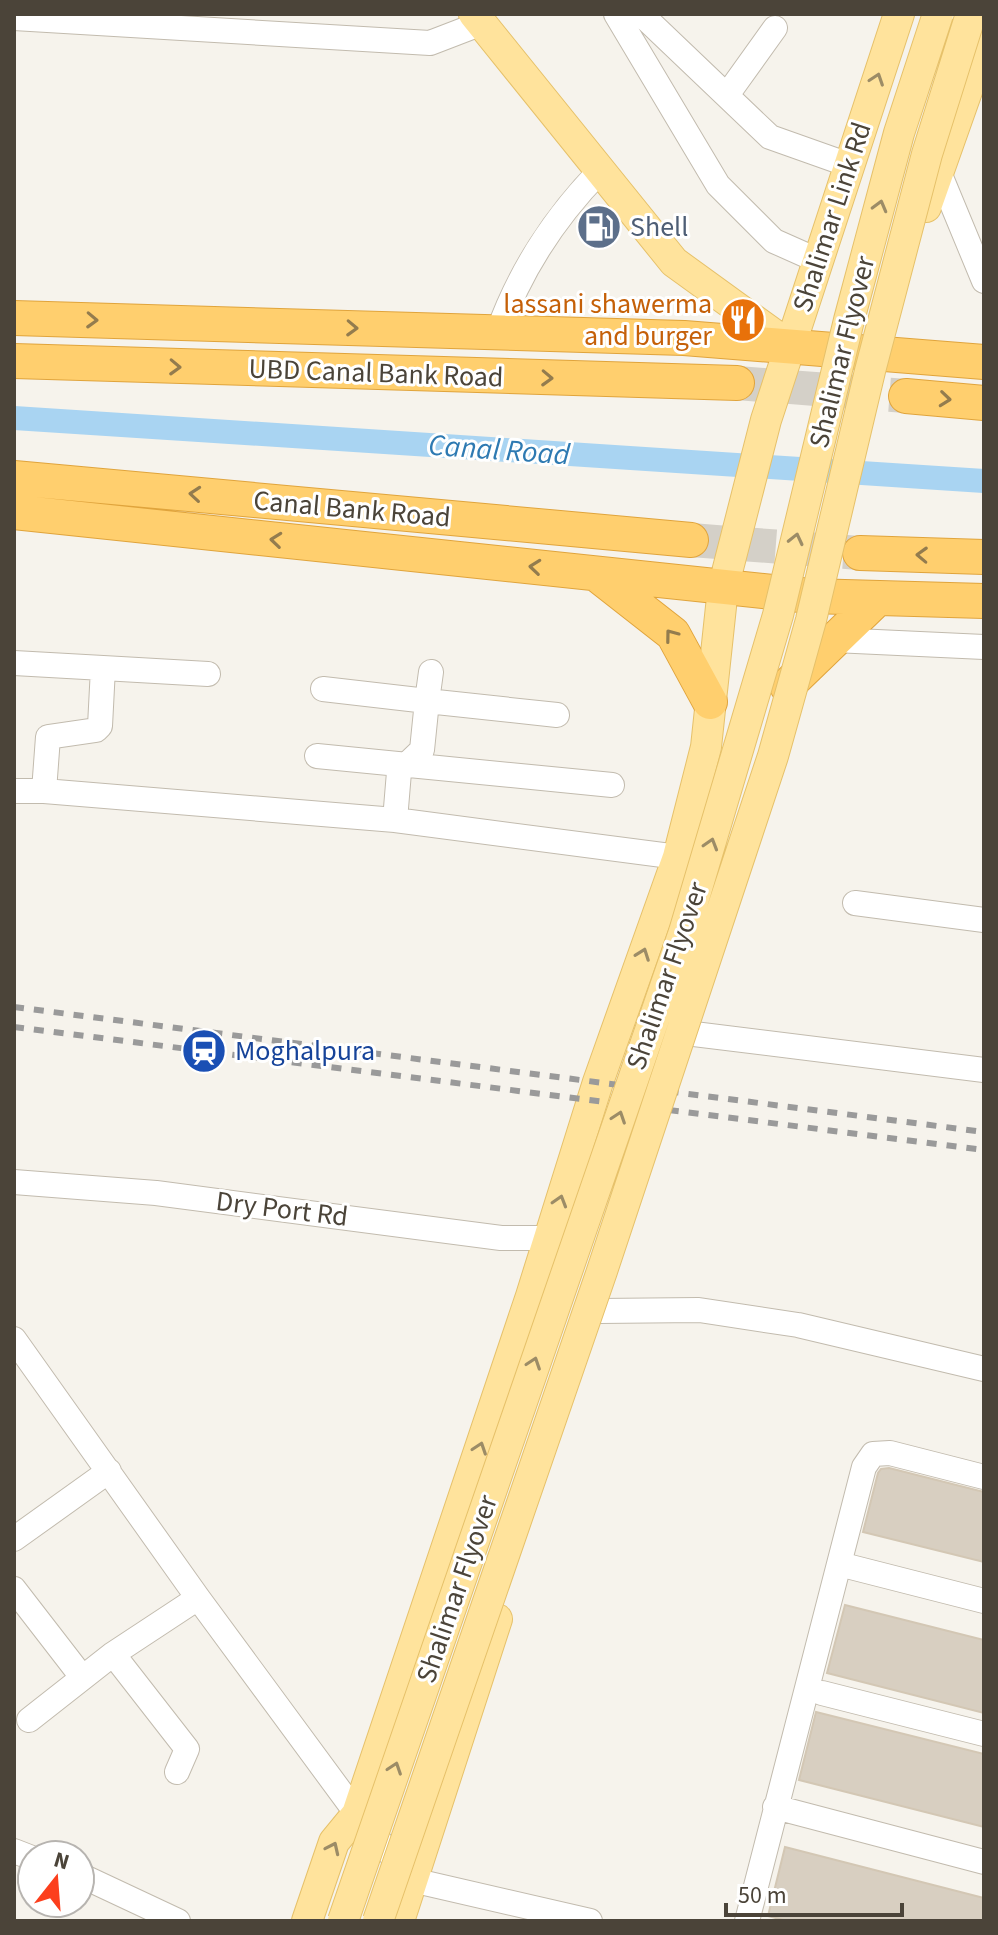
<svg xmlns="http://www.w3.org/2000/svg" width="998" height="1935" font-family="'Source Sans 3',sans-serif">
<rect width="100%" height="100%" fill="#f6f3ec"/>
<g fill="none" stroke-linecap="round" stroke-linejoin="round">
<path stroke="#a9d4f2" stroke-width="24" d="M14,418L984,481"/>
</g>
<path fill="#d8cfc1" stroke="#d3c7b4" stroke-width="2" d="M889,1468L984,1492V1562L863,1532L878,1473L881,1469Z
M845,1605L984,1640V1713L827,1673Z
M816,1712L984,1754V1827L799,1780Z
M785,1847L984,1898V1921H787L768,1916Z"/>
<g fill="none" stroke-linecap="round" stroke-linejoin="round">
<path stroke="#d4d0c8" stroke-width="34" stroke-dasharray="34 17" stroke-linecap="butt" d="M737,383L906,396
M691,540L859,553"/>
<g stroke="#c2bbae" stroke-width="26">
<path id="minor" d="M616,14L718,185L774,241L819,261
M641,14L770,137L849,165
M14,18L430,43L482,23
M727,95L775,28
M938,170L984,281
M498,332C519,273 555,217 600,171
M834,640L984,647
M14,663L103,668L100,726L96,730L48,737L44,791L395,820L678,857
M103,668L208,674
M323,689L427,701L431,672
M317,756L612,785
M14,791H44
M395,820L399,772L422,750L427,701L557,715
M855,903L984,920
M694,1034L984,1070
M14,1182L156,1193L501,1238H549
M599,1311L699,1310L798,1325L984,1369
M14,1339L198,1598L357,1814L412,1880L590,1921
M14,1539L109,1471
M839,1564L984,1601
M14,1589L82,1677
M113,1654L187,1749L177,1772
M822,1693L984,1734
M29,1720L113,1654L198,1598
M775,1807L984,1862
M14,1851L32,1858
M80,1875L178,1921
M747,1921L864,1467L873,1454L890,1453L984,1477"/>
</g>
<g stroke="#e6c16a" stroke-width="32">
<path id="major" d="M474,14L674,262L790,346
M926,207L984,43
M307,1921L334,1842L357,1814L531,1296L598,1082L678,857L706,747L723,588L766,420L899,14
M399,1921L497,1619"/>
</g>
<g stroke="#e0a43c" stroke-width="36">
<path id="highway" d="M14,318L684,338L984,362
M14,361L737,383
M906,396L984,403
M14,478L691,540
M14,512L810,596L984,601
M860,553L984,557
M599,576L673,634L710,702
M787,686L878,598"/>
</g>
<use href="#minor" stroke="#fff" stroke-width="24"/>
<use href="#major" stroke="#ffe39c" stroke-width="30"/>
<use href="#highway" stroke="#ffcf6e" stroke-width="34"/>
<path stroke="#9a9a9a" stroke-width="6" stroke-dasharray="10 10" stroke-linecap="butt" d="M14,1007L984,1132
M14,1027L984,1150"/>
<g stroke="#e6c16a" stroke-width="32" stroke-linecap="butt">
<path id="major-bridge" d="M343,1921L684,932L778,615L849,320L899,133L938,14
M378,1921L602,1271L773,756L811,620L870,371L927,154L971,14"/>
</g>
<use href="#major-bridge" stroke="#ffe39c" stroke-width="30"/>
</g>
<defs><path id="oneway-chevron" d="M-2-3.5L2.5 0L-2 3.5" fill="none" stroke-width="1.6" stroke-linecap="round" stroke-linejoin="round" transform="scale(2)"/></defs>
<g stroke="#9c8c66">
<use href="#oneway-chevron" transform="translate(877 79) rotate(-71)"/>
<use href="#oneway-chevron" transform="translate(880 206) rotate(-75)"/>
<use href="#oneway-chevron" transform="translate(796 539) rotate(-77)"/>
<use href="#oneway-chevron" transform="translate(711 844) rotate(-73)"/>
<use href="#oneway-chevron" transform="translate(643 954) rotate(-70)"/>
<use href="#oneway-chevron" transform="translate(619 1117) rotate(-71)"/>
<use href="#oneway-chevron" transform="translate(560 1201) rotate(-73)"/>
<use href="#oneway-chevron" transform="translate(534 1363) rotate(-71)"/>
<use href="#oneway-chevron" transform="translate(480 1448) rotate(-71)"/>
<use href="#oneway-chevron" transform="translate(395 1768) rotate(-71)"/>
<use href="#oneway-chevron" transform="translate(333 1848) rotate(-65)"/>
</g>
<g stroke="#937c4e">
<use href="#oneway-chevron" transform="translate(92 320) rotate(2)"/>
<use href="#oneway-chevron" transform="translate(352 328) rotate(2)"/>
<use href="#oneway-chevron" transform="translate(175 367) rotate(2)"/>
<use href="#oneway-chevron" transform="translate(547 378) rotate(2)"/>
<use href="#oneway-chevron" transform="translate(945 399) rotate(6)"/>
<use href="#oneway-chevron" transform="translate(195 494) rotate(-175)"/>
<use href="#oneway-chevron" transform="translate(276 540) rotate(-174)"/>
<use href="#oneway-chevron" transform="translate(922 555) rotate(-178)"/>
<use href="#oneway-chevron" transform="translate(535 567) rotate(-174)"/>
<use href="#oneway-chevron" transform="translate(671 635) rotate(-127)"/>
</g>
<defs>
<g id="fuel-disc" transform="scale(2.3)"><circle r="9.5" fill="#5c6f8a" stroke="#fff"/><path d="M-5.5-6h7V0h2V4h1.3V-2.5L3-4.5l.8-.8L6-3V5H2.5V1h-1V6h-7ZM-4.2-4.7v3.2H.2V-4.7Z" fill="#fff"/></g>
<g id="restaurant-disc" transform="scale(2.3)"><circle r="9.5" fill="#e8710a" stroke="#fff"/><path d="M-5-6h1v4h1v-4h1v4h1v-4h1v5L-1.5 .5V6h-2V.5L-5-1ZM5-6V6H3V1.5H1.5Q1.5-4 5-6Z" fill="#fff"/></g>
<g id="station-disc" transform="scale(2.3)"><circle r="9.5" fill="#1a4fb4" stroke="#fff"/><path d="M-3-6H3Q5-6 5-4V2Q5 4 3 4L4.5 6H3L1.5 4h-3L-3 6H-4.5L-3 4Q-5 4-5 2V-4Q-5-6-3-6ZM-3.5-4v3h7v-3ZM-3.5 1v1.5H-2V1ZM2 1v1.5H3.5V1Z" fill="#fff"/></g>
</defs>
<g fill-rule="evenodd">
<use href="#fuel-disc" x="599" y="227"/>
<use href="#restaurant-disc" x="743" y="320"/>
<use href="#station-disc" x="204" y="1051"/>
</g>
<g text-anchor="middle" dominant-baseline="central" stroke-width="6" stroke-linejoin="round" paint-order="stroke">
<g font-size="28" fill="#4b4439" stroke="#fff">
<text transform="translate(832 217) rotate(-72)">Shalimar Link Rd</text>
<text transform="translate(842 352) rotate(-76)">Shalimar Flyover</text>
<text transform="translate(376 373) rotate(2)">UBD Canal Bank Road</text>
<text transform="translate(352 509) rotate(5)">Canal Bank Road</text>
<text transform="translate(667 976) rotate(-71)">Shalimar Flyover</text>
<text transform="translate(282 1209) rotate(7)">Dry Port Rd</text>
<text transform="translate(457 1589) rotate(-71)">Shalimar Flyover</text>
</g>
<g font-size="28" fill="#4e5e75" stroke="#fff" text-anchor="start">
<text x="630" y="227">Shell</text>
</g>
<g font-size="28" fill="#c56008" stroke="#fff" text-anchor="end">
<text x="712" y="304">lassani shawerma<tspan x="712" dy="32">and burger</tspan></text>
</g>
<g font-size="28" fill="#164399" stroke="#fff" text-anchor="start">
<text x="235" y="1051">Moghalpura</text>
</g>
<g font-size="30" font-style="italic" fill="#2e7ab2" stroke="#fff">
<text transform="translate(499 450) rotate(4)">Canal Road</text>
</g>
</g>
<rect width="998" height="1935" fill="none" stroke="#4b4439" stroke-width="32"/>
<g transform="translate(56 1879) rotate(17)"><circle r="38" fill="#ffffff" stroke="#b7b4b0" stroke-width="2"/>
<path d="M0-6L14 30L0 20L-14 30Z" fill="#fc3f1d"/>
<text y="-12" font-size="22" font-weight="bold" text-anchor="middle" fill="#4b4439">N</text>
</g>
<path d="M726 1903v12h176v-12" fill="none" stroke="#4b4439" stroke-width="4"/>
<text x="738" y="1903" font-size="24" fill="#4b4439" stroke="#ffffff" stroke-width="6" paint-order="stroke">50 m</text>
</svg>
